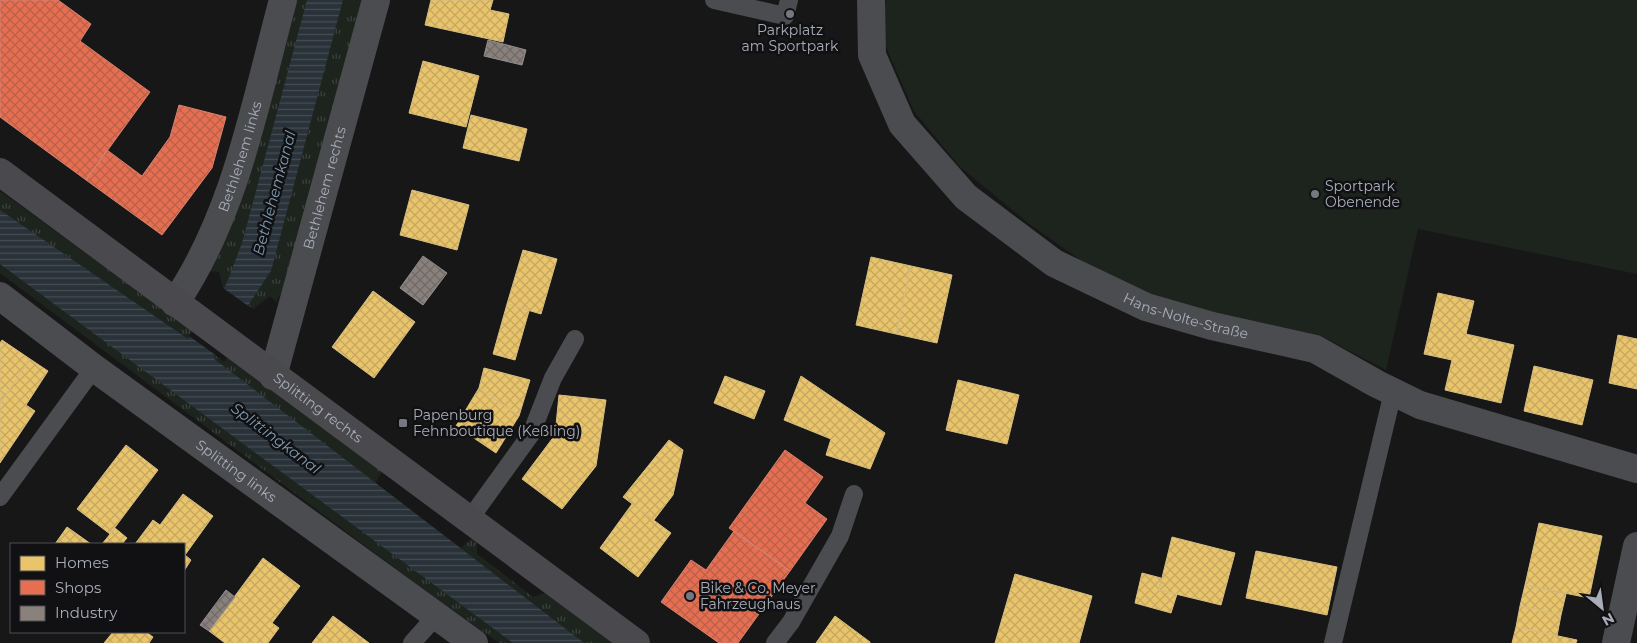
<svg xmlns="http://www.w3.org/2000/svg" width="1637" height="643" font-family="Montserrat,sans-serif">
<defs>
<pattern id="grass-tufts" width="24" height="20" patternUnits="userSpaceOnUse" patternTransform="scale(1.25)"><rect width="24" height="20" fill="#1d241e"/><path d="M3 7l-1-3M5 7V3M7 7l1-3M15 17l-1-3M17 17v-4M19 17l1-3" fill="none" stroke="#3b413d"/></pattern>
<pattern id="water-rules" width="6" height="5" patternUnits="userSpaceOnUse" patternTransform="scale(1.25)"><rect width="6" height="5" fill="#2a3239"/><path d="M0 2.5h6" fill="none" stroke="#464d54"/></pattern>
<pattern id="homes-cross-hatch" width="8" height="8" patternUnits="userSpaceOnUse" patternTransform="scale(1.25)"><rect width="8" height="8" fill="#e9c46a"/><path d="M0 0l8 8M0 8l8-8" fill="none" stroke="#c4a760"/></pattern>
<pattern id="shops-cross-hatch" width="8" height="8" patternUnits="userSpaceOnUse" patternTransform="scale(1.25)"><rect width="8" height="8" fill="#e76f51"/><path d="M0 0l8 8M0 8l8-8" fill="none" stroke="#ba604a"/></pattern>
<pattern id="industry-cross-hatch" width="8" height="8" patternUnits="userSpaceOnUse" patternTransform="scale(1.25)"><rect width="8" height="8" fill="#8a817c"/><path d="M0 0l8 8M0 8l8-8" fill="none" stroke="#706a67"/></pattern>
</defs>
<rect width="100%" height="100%" fill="#171717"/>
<path fill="url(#grass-tufts)" d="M295,0H364L284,287L276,302L270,296L253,309L223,288L219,272L209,271Z
M0,191L193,331L190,336L224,362L228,357L383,470L375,483L461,548L474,536L477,539V554L533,597L548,592L615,643H499L415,583L0,273Z"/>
<path fill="#1d241e" d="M886,0H1637V274L1418,229L1386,370L1323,337L1171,303L1093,269L1028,223L959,166L914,111L882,38Z"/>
<path fill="url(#water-rules)" d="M307,0H343L271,271L213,358L584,643H513L0,264V210L188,339L226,285L242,243Z"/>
<path fill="#171717" d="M223,288L251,308L217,356L189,336Z"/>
<path fill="url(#homes-cross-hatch)" stroke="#d6bd81" d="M431,0H493L490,10L509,14L503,42L425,25Z
M423,61L479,76L466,127L409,113Z
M471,115L527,129L519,161L463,148Z
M412,190L469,205L457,250L400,235Z
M523,250L557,259L541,314L507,304Z
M871,257L911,266L896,334L856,325Z
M911,266L952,275L937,343L896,334Z
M373,291L415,322L374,378L332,347Z
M1438,293L1474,301L1466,334L1514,345L1501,403L1445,390L1452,360L1424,354Z
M507,304L529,311L515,360L493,354Z
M1618,335L1637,339V389L1609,383Z
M2,340L30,359L0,404V343Z
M30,359L48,371L26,405L35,411L0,463V404Z
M1534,366L1593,380L1582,425L1524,411Z
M484,368L530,380L519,416L479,388Z
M725,376L765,391L754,419L714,403Z
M801,376L885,433L870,469L826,455L831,439L784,420Z
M958,380L1019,395L1007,444L946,430Z
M479,388L519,416L496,453L456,426Z
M559,395L606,400L596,466L562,509L522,479L555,435Z
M669,440L683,450L673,495L654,520L623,497Z
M126,445L158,470L110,534L77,509Z
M183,494L213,516L185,555L191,560L184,571V544H135L153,520L160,525Z
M632,504L671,533L638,577L600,548Z
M1539,523L1602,536L1589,598L1525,585Z
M67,527L91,544H55Z
M115,528L127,538L122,544H102Z
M1172,537L1235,553L1221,605L1159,590Z
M1256,551L1337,567L1327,615L1246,598Z
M263,558L300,586L272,623L279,628L268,643H225L209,631Z
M1142,573L1161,578L1159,590L1177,594L1171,613L1135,603Z
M1015,574L1092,596L1079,643H995Z
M1525,585L1566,594L1561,615L1520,606Z
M1520,606L1561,615L1557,636L1516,627Z
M333,616L369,643H312Z
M835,616L870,642V643H816Z
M1516,627L1577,640L1576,643H1512Z
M113,632H146L153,637L149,643H104Z"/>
<path fill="url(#shops-cross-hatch)" stroke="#d48270" d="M0,0H58L91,24L80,41L150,92L86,180L0,117Z
M179,105L226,117L212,168L162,235L86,180L107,150L142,176L170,137Z
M785,450L823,477L805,503L827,519L790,571L729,528Z
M734,531L790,571L738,643H719L661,602L691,560L706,570Z"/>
<path fill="url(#industry-cross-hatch)" stroke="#938e8e" d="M488,40L526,50L522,65L484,56Z
M423,256L447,273L423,305L400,288Z
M226,590L235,597L209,631L200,625Z"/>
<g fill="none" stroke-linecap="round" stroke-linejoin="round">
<path stroke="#4b4c50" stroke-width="18" d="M714,0L785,16L789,0
M0,497L94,368
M469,520L531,434L553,378L575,339
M412,643L436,616
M775,643L791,622L840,536L854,494
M1333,643L1393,392"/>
<g stroke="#4b4c50" stroke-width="28">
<path id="s1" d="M871,0L872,55L902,124L966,197L1054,263L1146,307L1212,326L1315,349L1377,384L1420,405L1637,469"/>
<path id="s2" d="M0,296L94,368L474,643"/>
<path id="s3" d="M175,303C236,213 255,103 283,0"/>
<path d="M1616,643L1637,546"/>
</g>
<path stroke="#4b4c50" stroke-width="28" id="s4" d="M273,376L376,0"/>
<path stroke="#4a4a4e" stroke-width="28" id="s5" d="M0,172L636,643"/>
</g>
<g fill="#757880" stroke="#111113" stroke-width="2">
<circle cx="790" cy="14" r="5"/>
<circle cx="1315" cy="194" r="5"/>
<rect x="398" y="418" width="10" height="10" rx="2.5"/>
<circle cx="690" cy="596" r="5"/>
</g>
<g text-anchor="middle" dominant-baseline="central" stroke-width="5" stroke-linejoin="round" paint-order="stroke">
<g font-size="14" fill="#a8adb8" stroke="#111113" text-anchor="start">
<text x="790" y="30" text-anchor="middle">Parkplatz<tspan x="790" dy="16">am Sportpark</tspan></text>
<text x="1325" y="186">Sportpark<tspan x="1325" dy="16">Obenende</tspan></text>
<text x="413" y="415">Papenburg<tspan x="413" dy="16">Fehnboutique (Keßling)</tspan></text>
<text x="700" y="588">Bike &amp; Co. Meyer<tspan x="700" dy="16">Fahrzeughaus</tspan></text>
</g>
<g font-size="14" fill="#a8adb8" stroke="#111113">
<text stroke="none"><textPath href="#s3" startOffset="161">Bethlehem links</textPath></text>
<text stroke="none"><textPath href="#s4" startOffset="195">Bethlehem rechts</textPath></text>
<text stroke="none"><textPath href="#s1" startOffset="480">Hans-Nolte-Straße</textPath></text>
<text stroke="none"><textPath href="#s5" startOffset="396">Splitting rechts</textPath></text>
<text stroke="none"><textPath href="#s2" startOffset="294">Splitting links</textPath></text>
</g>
<g font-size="15" font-style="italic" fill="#7f9bb3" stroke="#111113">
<text transform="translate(274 193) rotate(-75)">Bethlehemkanal</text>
<text transform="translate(276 438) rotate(37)">Splittingkanal</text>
</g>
</g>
<rect x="10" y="543" width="175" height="90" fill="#111113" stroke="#4d4f55"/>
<rect x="20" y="556" width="25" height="15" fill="#e9c46a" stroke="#4d4f55"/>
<text x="55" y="568" font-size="15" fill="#a8adb8">Homes</text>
<rect x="20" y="580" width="25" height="15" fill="#e76f51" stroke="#4d4f55"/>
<text x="55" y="593" font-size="15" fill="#a8adb8">Shops</text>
<rect x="20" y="606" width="25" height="15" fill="#8a817c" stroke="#4d4f55"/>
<text x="55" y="618" font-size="15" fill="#a8adb8">Industry</text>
<g transform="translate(1602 608) rotate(151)" stroke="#111113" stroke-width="4" paint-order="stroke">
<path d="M0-4L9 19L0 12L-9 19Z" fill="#a8adb8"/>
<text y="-8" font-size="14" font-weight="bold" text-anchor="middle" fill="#a8adb8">N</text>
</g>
</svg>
